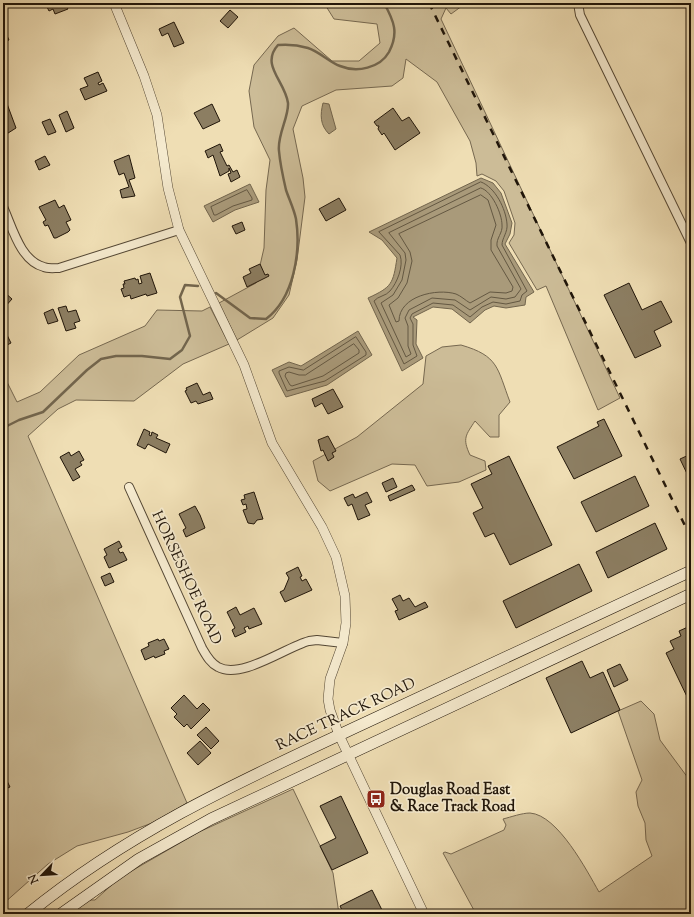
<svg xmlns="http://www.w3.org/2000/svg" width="694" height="917" font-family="'Sorts Mill Goudy',serif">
<rect width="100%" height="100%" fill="#efdeb4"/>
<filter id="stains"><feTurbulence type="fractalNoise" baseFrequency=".005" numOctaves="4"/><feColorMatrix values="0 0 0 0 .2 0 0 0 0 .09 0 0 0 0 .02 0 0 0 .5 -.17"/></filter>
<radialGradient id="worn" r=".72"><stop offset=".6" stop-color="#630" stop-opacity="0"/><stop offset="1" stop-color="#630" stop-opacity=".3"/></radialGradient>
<path fill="#ccbc97" stroke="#766850" d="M324,3H466L451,14L446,8L441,19L620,398L598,410L546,286L537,290L509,243L514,235L515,223L504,191L496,181L482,174L477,176L476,163L470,141L437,82L406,59L403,78L392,86L336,90L302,106L293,129L303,178L305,197L297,260L289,295L273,318L237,340L219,303L256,283L264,248L266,190L270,160L254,127L249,91L254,65L278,36L294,28L332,61H359L380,43L377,24L334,19Z
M210,307L229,344L183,364L134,401L76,400L58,409L28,436L187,803L152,823L128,832L77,846L48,864L3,904V374L17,402L40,392L79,355L145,326L157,310L202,311Z
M461,345C499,356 497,368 510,402L499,415V437H490L475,421C466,435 462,438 470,455L485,461L486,470L459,482L427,486L415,465L392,464L330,491L318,481L313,461L357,437L423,384L426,356L442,347Z
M641,701L654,714L660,740L691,782V914H476L443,853L445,852L451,854L504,830L506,825L503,819C511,817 522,813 530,813C558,815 587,871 599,892L652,856L646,840L645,823L638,806L636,792L642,780L618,711Z
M293,789L333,873L339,914H67L86,900H95L115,882L128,873L199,832Z"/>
<path fill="#a99a7a" stroke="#72654d" d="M323,103L329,104L336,129L329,134C320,125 320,115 323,103Z
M481,178L493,183L501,193L512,223L510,234L505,244L534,292L526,297L525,305L506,308L494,306L485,310L470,323L452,309L433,307L413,317L417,320L416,344L423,358L402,371L368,298C392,287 393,284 397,258L382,240L369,232Z
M250,184L259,202L235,210L213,222L204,206Z
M358,331L372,355L327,385L286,397L272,370L289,362L301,366Z"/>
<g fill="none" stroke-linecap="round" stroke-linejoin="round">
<path stroke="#645842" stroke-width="1" d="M481,182C495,187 506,209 507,224C508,232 502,238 502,245L527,291L522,295L520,301L506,304L493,302L482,307L470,317L453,305L433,303L412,314L410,318L413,324V345L417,356L404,364L374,301C378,296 386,296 390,291C397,283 404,266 400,255L379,232Z
M481,188C492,191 502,214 502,225C503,233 496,238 497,246L521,289L515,297L506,299L491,297L470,310L455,300L432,298L409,310L405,318L408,326V346L411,354L406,357L381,303L393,295L402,280L406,260L405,253L389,233Z
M247,190L252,198V200L233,206L216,215H214L211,207Z
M481,195L488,200L496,225L491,240V250L513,287L512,291L506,293L490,292L470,303C465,300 461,296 456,294C437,288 399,296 399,321L396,322L389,305L398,298L407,283L412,261L410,252L399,234Z
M356,337L366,352V355L325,381L287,391L279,373V371L289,367L303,370Z
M354,344L359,350V353L323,376L292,386L290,385L285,376L286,373L289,372L299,375H305Z"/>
<path stroke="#72654d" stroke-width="2.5" d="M216,293L250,318L266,319C294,298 301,252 296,219C294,209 289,199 286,190C283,177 280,163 279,151C277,135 289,117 288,103C285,81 260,65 278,45C289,44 298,45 308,48C320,52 329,62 340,66C357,73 380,68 389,52C399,33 394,21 384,3
M3,428L19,420L43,412L87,370L101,359L116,356H142L170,359L182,350L190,336L180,297L185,285L198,286"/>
</g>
<path fill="#8c7e62" stroke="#201509" d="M45,3H63V5L65,4L68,9L55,14L53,9L49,11Z
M230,10L238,17L228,28L220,21Z
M174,22L184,43L174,47L168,33L162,36L159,29Z
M3,27L9,40L3,42Z
M98,72L102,81L98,83L99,85L103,83L107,91L85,100L80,89L88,86L84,78Z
M6,101L16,128L5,135L3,131V103Z
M212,104L220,121L203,129L194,113Z
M393,108L402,121L409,117L420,133L395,150L384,133L382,135L378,129L379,126H377L374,122Z
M67,111L74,128L66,132L59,115Z
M50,119L56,132L48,135L42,122Z
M220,144L223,151L220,152L227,166L229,165L233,172L237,170L240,177L231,182L228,174L231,173L229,168V171L220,176L213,155L208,158L206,153L205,151Z
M129,155L135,178L129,180L135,196L122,198L120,190L129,187L124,173L119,175L114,161Z
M45,156L50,165L39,170L35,161Z
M339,198L346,210L326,221L319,209Z
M55,200L59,208L64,205L71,220L66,222L70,230L68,232L56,238H54L48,225L45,226L43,222L46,220L39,207Z
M242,222L245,230L236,234L232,226Z
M260,264L265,275L268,274L269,276L247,287L243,277L251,273L249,269Z
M150,273L157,293L147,296L146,294L131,299L130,295L124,297L121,289L124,288L123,284H125L124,281L135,278L136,280L138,279L139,284L142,283L140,276Z
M629,283L642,310L661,301L672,322L654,331L661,346L635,358L604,295Z
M3,291L12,299L3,309Z
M66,306L68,312L76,310L80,321L74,323L76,328L66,331L58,308Z
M53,309L58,321L48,324L44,313Z
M3,327L11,343L3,347Z
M197,383L203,395L210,392L213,399L198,404L196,401L191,403L185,391L187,390L186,388Z
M333,389L343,407L328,414L322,403L315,407L312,399Z
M604,419L622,456L574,479L557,447L599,426L597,422Z
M144,429L150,432L149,435L151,436L152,432L158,435L156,438L170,444L166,453L148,444L145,449L137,445Z
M328,436L336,451L332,453L334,457L328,461L323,450L321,451L318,440Z
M79,451L84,460L80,462L82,465L75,469L80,477L73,481L60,457L69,452L71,456Z
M691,454V482L680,459Z
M509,456L552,545L510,565L494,533L485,537L473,513L483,508L471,484L492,474L488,466Z
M635,476L649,506L596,532L581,502Z
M393,478L397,487L386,492L382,483Z
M412,485L415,490L390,501L388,496Z
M254,492L263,519L257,520L254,524L248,523L243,510L247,509L246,504L243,505L241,500L245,499L244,495Z
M367,492L372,502L365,505L370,515L358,520L352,504L348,506L344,498L353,494L355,498Z
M195,506L200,515L205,528L186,537L183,530L186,528L179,514Z
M655,523L667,549L608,578L596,552Z
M119,541L122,547L118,549L120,553L123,552L127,560L109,568L104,557L107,555L104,549Z
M579,564L592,591L516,628L503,601Z
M298,567L302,576L300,577L302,581L306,579L312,590L285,602L280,592L284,590L289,578L286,573Z
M110,573L114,582L105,586L101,577Z
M400,595L403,601L409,598L415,607L425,602L428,607L399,620L395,611L398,610L392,599Z
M236,607L240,615L254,608L262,624L249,629L248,626L244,628L246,632L235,637L232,630L235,628L227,612Z
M688,627L691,631V705L666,653L674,649L670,641L681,636L679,631Z
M158,639L159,641L164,639L169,649L164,651L165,654L155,658L154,656L145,660L141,650L149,646L148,643Z
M582,661L590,678L603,672L620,710L571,733L546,678Z
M620,664L628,680L614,687L607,670Z
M184,695L197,709L203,703L210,710L191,729L187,724L184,727L174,717L177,714L171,708Z
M206,727L219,741L211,749L197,735Z
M200,741L211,753L198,765L187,753Z
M7,781L10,787L3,790V782Z
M341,796L368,853L332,870L320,846L336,838L320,806Z
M372,890L384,914H344L340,906Z"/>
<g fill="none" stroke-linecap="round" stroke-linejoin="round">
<g stroke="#544734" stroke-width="10">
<path id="minor" d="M578,3L580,15L691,243
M3,207C12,226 20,261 44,267C48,269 54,268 59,268L179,230
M129,487L202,648C206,655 210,663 218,667C241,680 286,647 309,641L317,640L343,643"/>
</g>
<g stroke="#544734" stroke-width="10">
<path id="tertiary" d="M114,3L144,76L157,115L168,188L179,230L244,365L272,443L322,527L336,557L345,596L346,623L343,643L330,679L328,699L330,710L339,735L424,914"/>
</g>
<g stroke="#201509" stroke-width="12">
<path id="secondary" d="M28,914C132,829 247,778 367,722C475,671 583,621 691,571
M61,914L139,859L211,819L691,594"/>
</g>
<use href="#minor" stroke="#f5eace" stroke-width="8"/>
<use href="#tertiary" stroke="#f5eace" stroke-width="9"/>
<use href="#secondary" stroke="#f5eace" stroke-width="11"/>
<path stroke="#201509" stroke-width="2.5" stroke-dasharray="7 7" stroke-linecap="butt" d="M429,3L691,538"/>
</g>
<defs>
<g id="bus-square" transform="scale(1)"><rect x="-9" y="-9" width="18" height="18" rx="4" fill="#8f2418" stroke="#f5eace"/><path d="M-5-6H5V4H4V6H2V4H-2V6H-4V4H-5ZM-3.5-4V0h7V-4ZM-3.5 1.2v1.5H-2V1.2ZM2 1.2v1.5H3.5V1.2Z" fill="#fff"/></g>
</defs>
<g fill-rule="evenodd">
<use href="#bus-square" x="376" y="799"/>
</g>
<g text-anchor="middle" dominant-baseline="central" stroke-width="3.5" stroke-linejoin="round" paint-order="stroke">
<g font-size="15" fill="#201509" stroke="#f5eace">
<text transform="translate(186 578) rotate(65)">HORSESHOE ROAD</text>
<text transform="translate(346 715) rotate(-25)">RACE TRACK ROAD</text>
</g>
<g font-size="15" font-weight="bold" fill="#201509" stroke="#f5eace" text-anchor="start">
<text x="390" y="790">Douglas Road East<tspan x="390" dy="17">&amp; Race Track Road</tspan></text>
</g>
</g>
<rect width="694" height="917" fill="none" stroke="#efdeb4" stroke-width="16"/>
<rect x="4" y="4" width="686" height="909" fill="none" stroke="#201509" stroke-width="2"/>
<rect x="8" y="8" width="678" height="901" fill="none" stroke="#201509"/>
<g transform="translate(42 875) rotate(245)" stroke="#f5eace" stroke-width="3" paint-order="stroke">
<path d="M0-3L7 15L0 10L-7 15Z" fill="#201509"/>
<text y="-6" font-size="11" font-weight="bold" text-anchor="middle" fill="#201509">N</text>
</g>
<rect width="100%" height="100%" filter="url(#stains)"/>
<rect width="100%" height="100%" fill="url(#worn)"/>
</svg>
